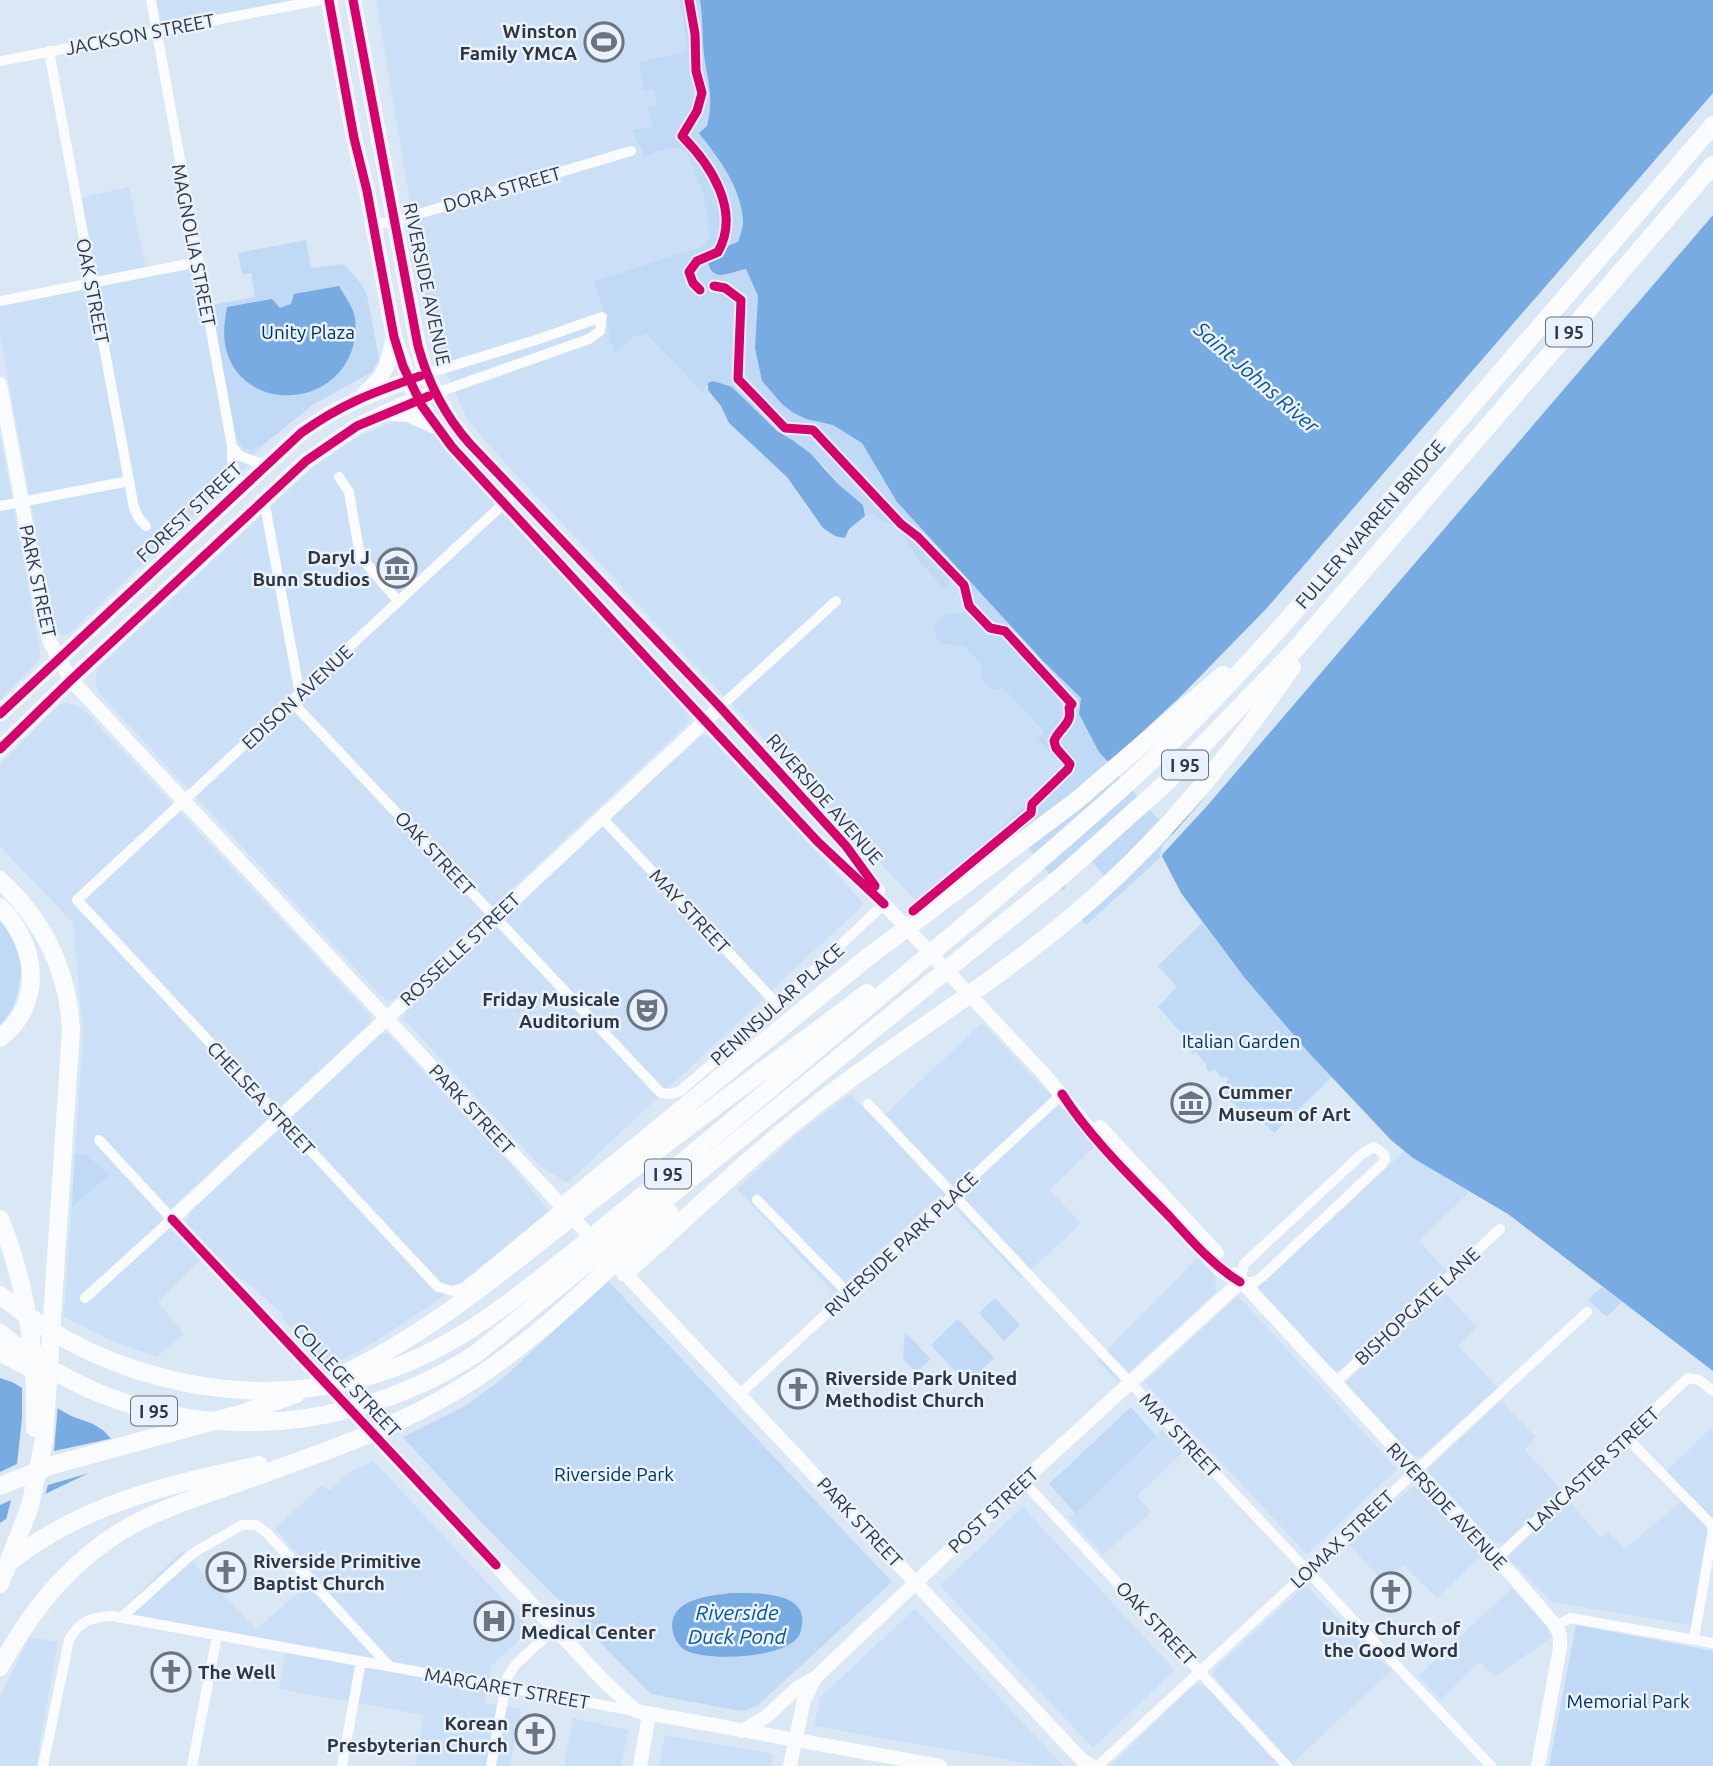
<svg xmlns="http://www.w3.org/2000/svg" width="1713" height="1766" font-family="Ubuntu,sans-serif">
<rect width="100%" height="100%" fill="#dae7f4"/>
<path fill="#cbe0f7" d="M146,0H297L151,29Z
M376,0H680L687,51L645,90L653,88L657,105L652,126L634,130L637,142L643,149L642,157L674,147L684,148L687,152L703,194L710,237L701,247L594,281L610,332L611,344L616,353L636,333L646,332L701,393L707,388L721,406L729,423L787,477L815,518L849,529L861,518L872,514L901,531L917,559L944,589L954,580L962,589L967,609L963,613L941,617L934,627L936,638L945,644L964,647L981,665L982,676L986,685L994,690L1003,688L1044,733L1037,739L1064,768L931,892L915,900L483,439L466,416L434,346Z
M129,187L148,277L195,269L202,306L211,305L240,444L251,450L263,445L246,467L70,632L64,635L58,632L51,613L0,336V306L88,289L71,200Z
M402,418L429,427L455,461L686,710L689,718L686,725L396,998L389,1001L380,995L98,692L95,681L98,668L313,467L356,438Z
M0,434L39,644L40,657L37,663L0,700Z
M68,703L82,708L370,1015L371,1019L368,1025L162,1217L202,1258L158,1302L184,1334L157,1357L114,1342L64,1317L83,1033L73,923L0,846V764L54,710L61,704Z
M707,735L712,736L864,904L567,1183L539,1165L404,1019L406,1011L627,802L700,737Z
M982,1023L1097,1144L1050,1190L1081,1223L1021,1279L941,1194L834,1293L737,1189L795,1136L850,1094L877,1122Z
M385,1033L388,1034L504,1157L550,1212L441,1298L375,1342L328,1367L283,1319L282,1314L256,1290L238,1277L189,1227L187,1221L191,1209L378,1034Z
M1405,1151L1469,1192L1419,1241L1447,1271L1343,1368L1338,1371L1331,1368L1259,1289V1286Z
M1201,1254L1215,1269L1216,1292L1118,1382L1097,1360Z
M1440,1288L1477,1327L1458,1346L1498,1388L1420,1457H1417L1412,1455L1346,1385V1382Z
M1238,1296L1397,1469L1307,1554L1145,1382Z
M1501,1401L1536,1437L1525,1450L1562,1490L1507,1542L1501,1544L1494,1542L1427,1470Z
M1713,1426V1519L1665,1473Z
M1162,1430L1183,1452L1137,1496L1151,1512L1103,1555L1069,1518Z
M373,1461L531,1629L491,1666L485,1703L521,1709L510,1766H415L424,1715L279,1689L287,1642L119,1613L182,1551L256,1629L317,1577L275,1528L321,1486L330,1490L348,1473Z
M1412,1487L1421,1490L1482,1555L1437,1598L1403,1565L1384,1582L1349,1545Z
M1684,1499L1710,1526L1694,1626L1552,1602L1510,1560L1509,1555L1568,1500L1601,1537L1608,1531L1625,1549Z
M1023,1507L1175,1670L1093,1748L940,1585Z
M1307,1587L1374,1656L1392,1670L1292,1764L1213,1676L1214,1669L1303,1588Z
M1512,1588L1547,1625L1551,1638L1495,1676L1479,1662L1441,1700L1418,1676Z
M915,1609L1063,1765V1766H1042L814,1726L820,1697Z
M30,1637L58,1642L36,1766H0V1696Z
M1199,1684L1207,1688L1281,1766H1110L1191,1688Z
M573,1718L628,1730L621,1766H564Z
M665,1735L773,1754L771,1766H659Z"/>
<path fill="#c0d9f5" d="M680,0H700C703,19 702,37 704,55C708,82 714,99 707,126L700,133C719,159 741,188 743,221C743,228 740,236 738,242L710,252L707,256C710,284 727,274 746,269L758,296L755,348L806,419L833,425L862,443L897,502L1043,661L1081,698L1079,714L1099,752L1173,831L1162,856L1086,925L1073,908L1104,876L1086,854L1065,885L1066,888L1063,891L1015,831L967,870L925,910L915,900L931,892L1064,768L1037,739L1044,732L1003,688L994,690L986,685L982,679L981,665L964,647L945,644L936,638L934,627C939,615 950,612 963,613L967,609L962,589L954,580L944,589L917,559L901,531L872,514L865,516L863,505L838,484L826,468L798,443L777,431L732,387L707,386L702,393L646,333L640,338L636,334L616,353L609,339L610,332L594,281L701,247L710,237L703,194L687,152C675,142 655,153 642,157L643,149L637,142L633,130L652,126L648,107L657,105L653,89L644,90L639,62L687,51Z
M306,240L311,268L344,264L362,285L367,295L379,359L372,372L314,404L263,445L251,450L245,449L236,438L211,305L255,297L251,273L242,274L238,253Z
M0,917L24,955C19,982 20,1005 0,1025Z
M1202,923L1244,977L1332,1077L1274,1133L1256,1115L1259,1112L1256,1109L1243,1111L1229,1100L1224,1090L1228,1078L1225,1076L1222,1078L1214,1069L1210,1072L1206,1068L1207,1065L1195,1052L1192,1054L1190,1053L1195,1048L1158,1007L1177,987L1158,966Z
M75,1154L86,1155L110,1175L72,1207Z
M608,1281L892,1582L759,1704L748,1710L740,1711L651,1694L478,1519L403,1437L467,1405L503,1378Z
M1602,1287L1622,1302L1607,1317L1588,1300Z
M995,1298L1020,1325L1004,1341L979,1313Z
M958,1319L994,1358L967,1384L931,1345Z
M905,1332L931,1359L916,1372L903,1359Z
M1131,1407L1156,1436L1075,1513L1049,1484Z
M1576,1625L1713,1651V1766H1549Z"/>
<path fill="#77abe1" d="M700,0H1713V1371L1508,1214L1413,1158L1391,1140L1311,1055L1244,977L1181,893L1162,856L1173,831L1099,752L1079,714L1081,698L1043,661L897,502L862,443L833,425L806,419L792,412L782,404L762,381L755,348L758,296L746,269C727,273 710,285 707,256L710,252L738,242C740,236 743,228 743,221C741,187 719,159 699,133L707,126C714,99 708,82 704,55C702,37 703,19 700,0Z
M339,286C344,295 351,304 354,314C357,325 355,336 353,346C336,411 237,413 225,344C223,331 225,319 227,307L272,299L280,308L291,304L294,294Z
M713,381L732,387L777,431L794,441L811,454L838,484L863,505L865,516L849,529L845,538L835,536L823,528L787,477L729,423L721,406L708,390V383Z
M0,1378L12,1382L71,1416L93,1424L104,1431L111,1439L95,1470L41,1496L0,1523Z
M731,1593C756,1593 815,1590 800,1633C791,1659 706,1662 685,1650C677,1645 673,1636 672,1627C672,1598 710,1596 731,1593Z"/>
<path fill="#dae7f4" d="M1713,93V215L1207,806L1159,858L1163,845L1208,794L1165,840L1188,791L1159,820L1108,764L1181,696L1266,609Z
M22,1383L58,1404L54,1451L114,1438L115,1444L112,1458L103,1469L48,1485L44,1499L5,1524L11,1500L0,1505V1472L17,1464L22,1418Z"/>
<g fill="none" stroke-linecap="round" stroke-linejoin="round">
<path stroke="#f9fbfd" stroke-width="10" d="M151,0L232,446V460L239,488
M49,51L134,508L139,518L146,526
M0,61L321,0
M373,225L395,221L631,151
M0,301L197,262
M426,374L539,339L602,317L600,331L589,339L436,393
M232,446L240,456L265,465
M339,477L349,492L360,556L398,601
M515,493L77,900L438,1287L453,1291L465,1287L562,1207
M264,500L300,695
M0,506L129,481
M292,702L661,1093L672,1094L680,1091L742,1038L884,904
M720,707L836,601
M601,817L778,1005
M868,1104L1491,1766
M1374,1147L1384,1154L1385,1159L1382,1164L1263,1276L1255,1282H1240L1244,1264L1363,1153Z
M757,1200L848,1293
M85,1298L172,1219L99,1140
M1334,1384L1500,1229
M740,1394L1062,1094
M1627,1438L1710,1523L1713,1529L1694,1639
M1023,1481L1287,1766
M1497,1558L1688,1378L1699,1380L1713,1391
M121,1618L193,1553L242,1525H256L267,1533L389,1666
M1556,1626L1570,1618L1713,1643
M43,1766L69,1640C79,1621 92,1617 112,1616L635,1711
M192,1766L217,1636
M342,1766L361,1661
M491,1766L507,1678L515,1665L555,1628
M1098,1766L1587,1312"/>
<path stroke="#f9fbfd" stroke-width="14" d="M0,384L43,617L50,642L71,680L598,1245
M436,393L453,422L470,444L720,707L846,846L878,891
M418,399L452,447L653,665L813,837L884,904L1044,1074L1111,1155L1163,1210L1220,1270L1240,1282
M720,707L172,1219L602,1679L636,1711L940,1766
M1100,1127L1217,1253
M620,1268L1083,1761L1092,1766
M1235,1274L1497,1558L1556,1626L1560,1636V1648L1538,1766
M742,1731L766,1717L797,1688L815,1678
M640,1766L649,1715
M790,1766L804,1700L815,1678L1023,1481L1240,1282"/>
<path stroke="#f9fbfd" stroke-width="16" d="M329,0L354,138L367,191L394,337L412,388
M365,393C385,376 388,366 393,341
M390,413L408,414L435,426
M0,714L301,433C344,402 377,392 426,374
M0,749L71,680L306,461L357,426L402,405L436,393L426,374L418,346L353,0"/>
<path stroke="#f9fbfd" stroke-width="18" d="M0,880C43,920 68,970 71,1030L44,1440L30,1506L0,1584
M0,907C37,944 45,1003 0,1038
M562,1207L868,957L1076,801L1223,675
M0,1219C27,1286 37,1357 35,1428
M625,1273C688,1217 749,1157 816,1105C901,1038 994,983 1076,913C1160,842 1230,757 1292,667
M0,1295C109,1384 257,1416 391,1369C460,1344 515,1299 571,1254C624,1212 675,1168 727,1125C816,1050 905,976 994,900C1062,841 1131,783 1195,719C1271,642 1341,558 1412,475C1512,359 1613,242 1713,125
M0,1333C138,1448 329,1449 477,1353L1063,875L1168,781L1294,651L1713,165
M0,1352L43,1375
M341,1375C432,1332 506,1268 584,1207C677,1133 773,1064 867,993
M0,1486L53,1465L240,1414L296,1394
M10,1562C81,1504 171,1484 259,1465
M0,1667C27,1618 59,1575 105,1542C144,1514 189,1500 235,1484C304,1459 375,1436 440,1400C527,1352 597,1278 669,1212"/>
<g stroke="#e9f2fc" stroke-width="13">
<path id="cycleway" d="M329,0L354,138L367,191L394,337L403,366L422,406L452,447L653,665L818,842L884,904
M353,0L418,346C428,382 445,416 470,444L720,707L846,846L875,886
M689,0L695,34L696,71L702,93L697,111L682,136C711,165 741,211 718,252L697,261L689,272L693,283L700,290
M714,286L725,288L741,300L738,379L785,428L813,430L901,524L918,537L964,585L969,606L990,628L1005,631L1072,704L1069,708C1073,724 1059,728 1054,741L1056,748L1070,764L1068,769L1032,804L1031,813L913,911
M0,714L301,433C343,403 372,393 420,376
M0,749L71,680L306,461L357,426L429,396
M1062,1094C1091,1139 1132,1178 1169,1216C1191,1240 1212,1265 1240,1282
M172,1219L496,1565"/>
</g>
<use href="#cycleway" stroke="#d6006c" stroke-width="9"/>
</g>
<defs>
<g id="stadium-ring" transform="scale(2.0125)"><circle r="9.5" fill="#e9f2fc" stroke="#6a7580" stroke-width="1.5"/><path d="M0-5a6.5 5 0 1 0 0 10a6.5 5 0 1 0 0-10ZM-3.5-1.8h7v3.6h-7Z" fill="#6a7580"/></g>
<g id="museum-ring" transform="scale(2.0125)"><circle r="9.5" fill="#e9f2fc" stroke="#6a7580" stroke-width="1.5"/><path d="M0-6L6-3V-2H-6V-3ZM-5-1h2V3h-2ZM-1-1h2V3h-2ZM3-1h2V3H3ZM-6 4H6V6H-6Z" fill="#6a7580"/></g>
<g id="theatre-ring" transform="scale(2.0125)"><circle r="9.5" fill="#e9f2fc" stroke="#6a7580" stroke-width="1.5"/><path d="M-5-5.5Q0-4 5-5.5V0Q5 5 0 6Q-5 5-5 0ZM-3.3-2.5H-1v1.5H-3.3ZM1-2.5H3.3v1.5H1ZM-2.8 1Q0 5.5 2.8 1Z" fill="#6a7580"/></g>
<g id="church-ring" transform="scale(2.0125)"><circle r="9.5" fill="#e9f2fc" stroke="#6a7580" stroke-width="1.5"/><path d="M-1.2-6h2.4v3.5h3.3v2.4h-3.3V6h-2.4V-.1h-3.3v-2.4h3.3Z" fill="#6a7580"/></g>
<g id="hospital-ring" transform="scale(2.0125)"><circle r="9.5" fill="#e9f2fc" stroke="#6a7580" stroke-width="1.5"/><path d="M-5-5h3v3.5h4V-5h3V5h-3V1.5h-4V5h-3Z" fill="#6a7580"/></g>
</defs>
<g fill-rule="evenodd">
<use href="#stadium-ring" x="604" y="42"/>
<use href="#museum-ring" x="397" y="568"/>
<use href="#theatre-ring" x="647" y="1010"/>
<use href="#museum-ring" x="1191" y="1103"/>
<use href="#church-ring" x="798" y="1389"/>
<use href="#church-ring" x="226" y="1572"/>
<use href="#church-ring" x="1391" y="1592"/>
<use href="#hospital-ring" x="494" y="1621"/>
<use href="#church-ring" x="171" y="1672"/>
<use href="#church-ring" x="535" y="1734"/>
</g>
<g text-anchor="middle" dominant-baseline="central" stroke-width="5" stroke-linejoin="round" paint-order="stroke">
<g fill="#e9f2fc" stroke="#666f79" stroke-width="2">
<rect x="1546" y="317.5" width="46" height="29" rx="5"/>
<rect x="1162" y="750.5" width="46" height="29" rx="5"/>
<rect x="645" y="1159.5" width="46" height="29" rx="5"/>
<rect x="131" y="1396.5" width="46" height="29" rx="5"/>
</g>
<g font-size="18" font-weight="bold" fill="#2e3741">
<text x="1569" y="332">I 95</text>
<text x="1185" y="765">I 95</text>
<text x="668" y="1174">I 95</text>
<text x="154" y="1411">I 95</text>
</g>
<g font-size="19" font-weight="bold" fill="#2e3741" stroke="#e9f2fc" text-anchor="start">
<text x="577" y="31" text-anchor="end">Winston<tspan x="577" dy="22">Family YMCA</tspan></text>
<text x="370" y="557" text-anchor="end">Daryl J<tspan x="370" dy="22">Bunn Studios</tspan></text>
<text x="620" y="999" text-anchor="end">Friday Musicale<tspan x="620" dy="22">Auditorium</tspan></text>
<text x="1218" y="1092">Cummer<tspan x="1218" dy="22">Museum of Art</tspan></text>
<text x="825" y="1378">Riverside Park United<tspan x="825" dy="22">Methodist Church</tspan></text>
<text x="253" y="1561">Riverside Primitive<tspan x="253" dy="22">Baptist Church</tspan></text>
<text x="521" y="1610">Fresinus<tspan x="521" dy="22">Medical Center</tspan></text>
<text x="1391" y="1628" text-anchor="middle">Unity Church of<tspan x="1391" dy="22">the Good Word</tspan></text>
<text x="198" y="1672">The Well</text>
<text x="508" y="1723" text-anchor="end">Korean<tspan x="508" dy="22">Presbyterian Church</tspan></text>
</g>
<g font-size="19" fill="#2e3741" stroke="#e9f2fc">
<text transform="translate(140 34) rotate(-11)">JACKSON STREET</text>
<text transform="translate(502 189) rotate(-16)">DORA STREET</text>
<text transform="translate(194 245) rotate(79)">MAGNOLIA STREET</text>
<text transform="translate(427 284) rotate(78)">RIVERSIDE AVENUE</text>
<text transform="translate(93 291) rotate(79)">OAK STREET</text>
<text transform="translate(189 512) rotate(-43)">FOREST STREET</text>
<text transform="translate(1370 524) rotate(-49)">FULLER WARREN BRIDGE</text>
<text transform="translate(38 581) rotate(78)">PARK STREET</text>
<text transform="translate(297 697) rotate(-43)">EDISON AVENUE</text>
<text transform="translate(825 799) rotate(49)">RIVERSIDE AVENUE</text>
<text transform="translate(435 853) rotate(47)">OAK STREET</text>
<text transform="translate(690 911) rotate(47)">MAY STREET</text>
<text transform="translate(460 949) rotate(-43)">ROSSELLE STREET</text>
<text transform="translate(777 1004) rotate(-42)">PENINSULAR PLACE</text>
<text transform="translate(261 1098) rotate(47)">CHELSEA STREET</text>
<text transform="translate(472 1109) rotate(47)">PARK STREET</text>
<text transform="translate(901 1244) rotate(-43)">RIVERSIDE PARK PLACE</text>
<text transform="translate(1417 1306) rotate(-43)">BISHOPGATE LANE</text>
<text transform="translate(347 1380) rotate(47)">COLLEGE STREET</text>
<text transform="translate(1180 1435) rotate(47)">MAY STREET</text>
<text transform="translate(1593 1469) rotate(-43)">LANCASTER STREET</text>
<text transform="translate(1447 1506) rotate(47)">RIVERSIDE AVENUE</text>
<text transform="translate(993 1510) rotate(-43)">POST STREET</text>
<text transform="translate(860 1522) rotate(47)">PARK STREET</text>
<text transform="translate(1342 1539) rotate(-43)">LOMAX STREET</text>
<text transform="translate(1156 1623) rotate(47)">OAK STREET</text>
<text transform="translate(507 1688) rotate(10)">MARGARET STREET</text>
</g>
<g font-size="19" fill="#003361" stroke="#e9f2fc">
<text x="308" y="332">Unity Plaza</text>
<text x="1241" y="1041">Italian Garden</text>
<text x="614" y="1474">Riverside Park</text>
<text x="1628" y="1701">Memorial Park</text>
</g>
<g font-size="21" font-style="italic" fill="#065496" stroke="#e9f2fc">
<text transform="translate(1257 377) rotate(41)">Saint Johns River</text>
<text x="737" y="1612">Riverside<tspan x="737" dy="24">Duck Pond</tspan></text>
</g>
</g>
</svg>
